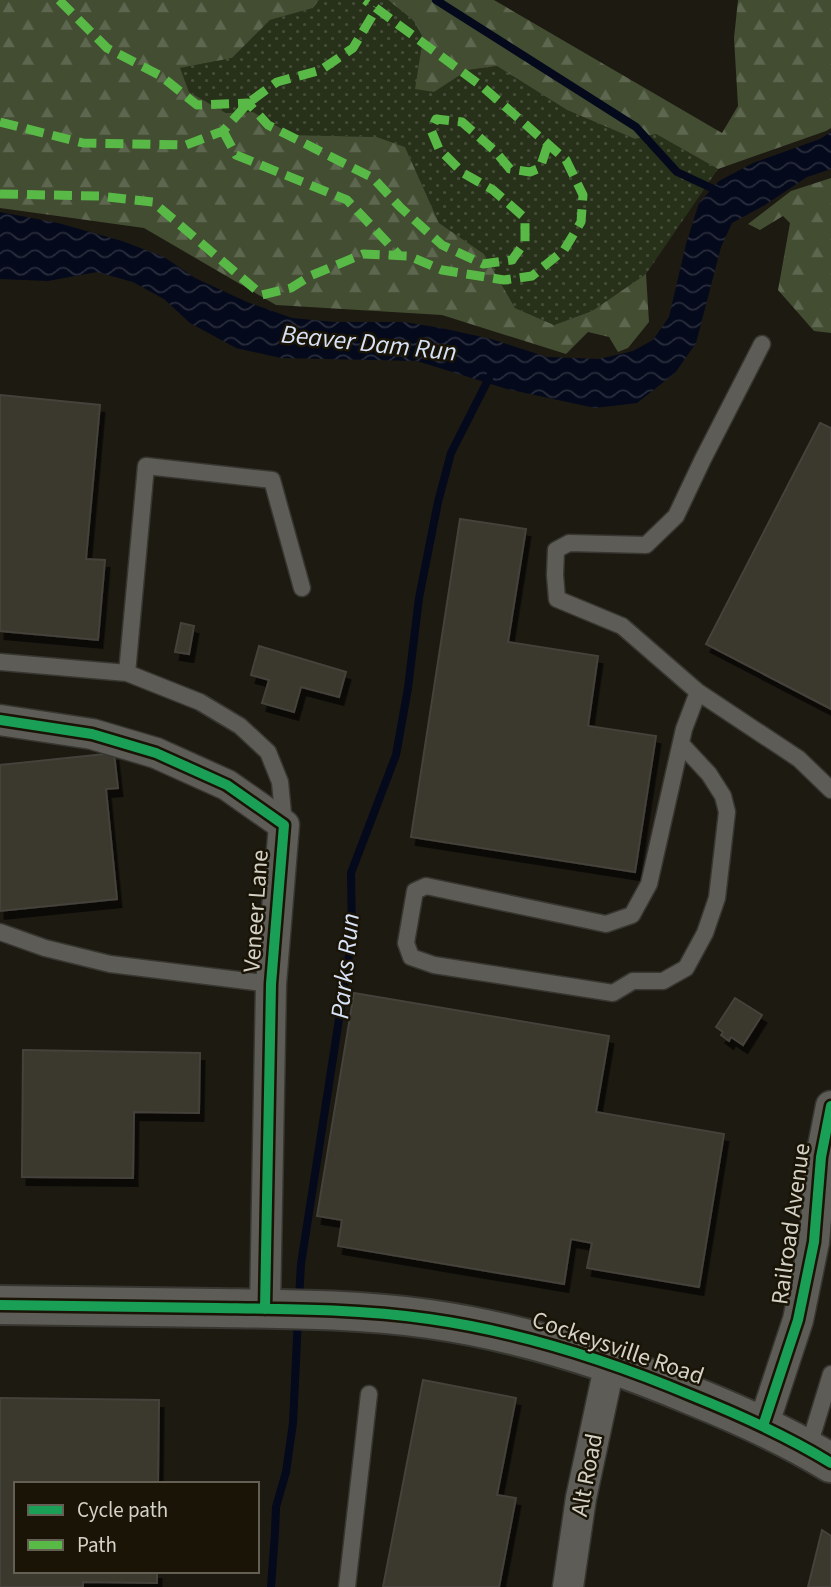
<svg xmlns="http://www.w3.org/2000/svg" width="831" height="1587" font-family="'Source Sans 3',sans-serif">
<defs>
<pattern id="grass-dots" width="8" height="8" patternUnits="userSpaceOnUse" patternTransform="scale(1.75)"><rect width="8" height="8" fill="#273018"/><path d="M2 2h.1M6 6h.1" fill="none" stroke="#454d38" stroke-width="1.8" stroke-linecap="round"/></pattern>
<pattern id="forest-firs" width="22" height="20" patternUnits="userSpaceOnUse" patternTransform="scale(1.75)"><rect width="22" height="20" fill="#434d32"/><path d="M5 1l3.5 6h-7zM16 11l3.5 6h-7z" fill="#5d664e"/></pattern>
<pattern id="water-waves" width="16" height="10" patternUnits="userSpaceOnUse" patternTransform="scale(1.75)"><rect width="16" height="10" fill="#04091b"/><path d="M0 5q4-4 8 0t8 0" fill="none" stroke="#282c3b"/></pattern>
<filter id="shadow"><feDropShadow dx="4.5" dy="8" stdDeviation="0" flood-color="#0009"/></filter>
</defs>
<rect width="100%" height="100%" fill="#1d1a12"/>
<path fill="url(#grass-dots)" d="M319,0H388L414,21L423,38L416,88L434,92L468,70L497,66L567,110L635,139L656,134L718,169L646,274L592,311L554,325L515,308L484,254L439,223L405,147L377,137L292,135L253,112L226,113L189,92L179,68L232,58L270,20L313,8Z"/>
<path fill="url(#forest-firs)" d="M0,0H319L313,8L270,20L232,58L180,68L189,92L226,113L253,112L292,135L377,137L405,147L439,223L484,254L515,308L554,325L592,311L646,274L649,322L628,348L618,352L609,337L588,332L566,354L442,315L276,305L144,228L0,208Z
M388,0H494L722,133L738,106L734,38L738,0H831V128L826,131L718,169L656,134L635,139L567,110L497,66L468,70L434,92L415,89L423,38L414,21Z
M831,178V333L814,331L778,290L790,223L783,216L760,230L748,224L791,191Z"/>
<path fill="url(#water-waves)" d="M831,132V169L807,177L765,205L732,223L721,247L696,343L675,373L637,403L595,408L507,389L417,361L281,358L236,348L190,323L164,299L133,282L97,272L48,281L0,279V212L58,223L122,241L164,257L195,278L247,302L292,318L334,322H404L441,328L491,339L547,357L599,359L633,351L653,340L669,317L686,244L699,203L719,181L753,163L820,139Z"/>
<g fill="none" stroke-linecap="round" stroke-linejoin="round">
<path stroke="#04091b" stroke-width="8" d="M436,0L636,127L677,172L722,193
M299,1299L301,1264L352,936L351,873L396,755L408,688L419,598L438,502L451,453L490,376
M271,1587L275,1533L276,1507L286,1472L293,1423L298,1318"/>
</g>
<path fill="#3a372d" stroke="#45423b" stroke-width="2" filter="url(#shadow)" d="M0,395L100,405L86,559L105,560L98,640L0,631Z
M820,423L831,428V709L706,644Z
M460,519L526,529L508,642L598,656L588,726L656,736L635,872L411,837Z
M181,623L194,626L189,654L175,652Z
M259,646L346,672L339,697L301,687L294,712L262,703L269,680L251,675Z
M114,753L118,788L106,789L117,899L0,911V765Z
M354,993L609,1036L596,1112L724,1134L699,1287L587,1268L592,1243L571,1239L564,1284L338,1246L342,1220L317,1216Z
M735,998L762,1015L743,1045L731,1037L729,1041L721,1035L723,1032L716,1027Z
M23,1050L200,1053L199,1113L134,1112L133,1178L22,1177Z
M423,1380L516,1398L497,1495L516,1498L499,1587H383Z
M0,1398L159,1400L158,1484H16V1571H157V1583L83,1582V1587H0Z
M822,1530L831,1536V1587H808Z"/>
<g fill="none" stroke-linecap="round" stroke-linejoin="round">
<g stroke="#383630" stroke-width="19">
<path id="lane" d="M762,344L703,459L676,516L646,545L569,543L556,550L555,575L557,599L622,626L698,692L799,759L831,790
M0,662L127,673L200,702L240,726L268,752L280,782L284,825
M127,673L146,466L272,480L302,588
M681,744L709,774L723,796L727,812L717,898L705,933L686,968L663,981H633L613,993L434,965L411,957L406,943L415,891L426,886L606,924L632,915L649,884L684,729L698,692
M0,932L45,948L110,964L271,984
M808,1449L831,1374
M347,1587L369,1394"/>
</g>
<g stroke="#383630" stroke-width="33">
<path id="street" d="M0,720L92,734L156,753L227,785L284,825L271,984L265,1309
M763,1426L798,1320L814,1242L821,1157L831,1106
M568,1587L581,1498L610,1363"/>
</g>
<g stroke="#383630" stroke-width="42">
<path id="secondary" d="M0,1305C72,1306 145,1307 217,1308C288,1309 359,1309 429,1319C521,1332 608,1360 693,1396C740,1415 787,1436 831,1463"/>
</g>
<use href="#lane" stroke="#5e5c56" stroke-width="16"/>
<use href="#street" stroke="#5e5c56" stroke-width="30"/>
<use href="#secondary" stroke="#5e5c56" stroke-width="38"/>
<path stroke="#58b947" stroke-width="9" stroke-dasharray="18 9" stroke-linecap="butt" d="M59,0L107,48L161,76L197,105L248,103L268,125L373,178L400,207L442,245L483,264L512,260L525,242V218L493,190L463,173L439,149L431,130L436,119L462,122L495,151L510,169L530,172L540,168L548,144
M0,122L83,143L186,145L223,131L248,103L277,82L321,70L353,48L377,8
M223,131L236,155L347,200L400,256
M0,194L99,196L153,202L262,295L291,288L310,276L363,254L409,256L442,270L504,280L532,276L564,250L581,222L583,195L566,160L484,88L365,0"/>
<g stroke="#191405" stroke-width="15">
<path id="cycleway" d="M0,720L92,734L156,753L227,785L284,825L271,984L265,1309
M0,1305C72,1306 145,1307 217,1308C288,1309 359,1309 429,1319C521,1332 608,1360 693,1396C740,1415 787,1436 831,1463
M763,1426L798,1320L814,1242L821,1157L831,1106"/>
</g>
<use href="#cycleway" stroke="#1a9f57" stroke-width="10"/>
</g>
<g text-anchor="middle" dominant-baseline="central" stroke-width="5" stroke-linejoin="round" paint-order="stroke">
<g font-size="24" fill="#d4d1c7" stroke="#191405">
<text transform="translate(256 911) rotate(-86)">Veneer Lane</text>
<text transform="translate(791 1224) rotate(-82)">Railroad Avenue</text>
<text transform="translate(618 1348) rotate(19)">Cockeysville Road</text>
<text transform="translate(587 1475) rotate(-79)">Alt Road</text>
</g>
<g font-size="26" font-style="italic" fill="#d8e3f9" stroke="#191405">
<text transform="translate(369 343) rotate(6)">Beaver Dam Run</text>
<text transform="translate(345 966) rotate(-84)">Parks Run</text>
</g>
</g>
<rect x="14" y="1482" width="245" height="91" fill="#191405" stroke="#646053" stroke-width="2"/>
<rect x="28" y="1505" width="35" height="10" fill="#1a9f57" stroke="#646053" stroke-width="2"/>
<text x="77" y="1517" font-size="21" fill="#d4d1c7">Cycle path</text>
<rect x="28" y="1540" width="35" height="10" fill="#58b947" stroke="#646053" stroke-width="2"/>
<text x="77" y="1552" font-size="21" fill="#d4d1c7">Path</text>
</svg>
